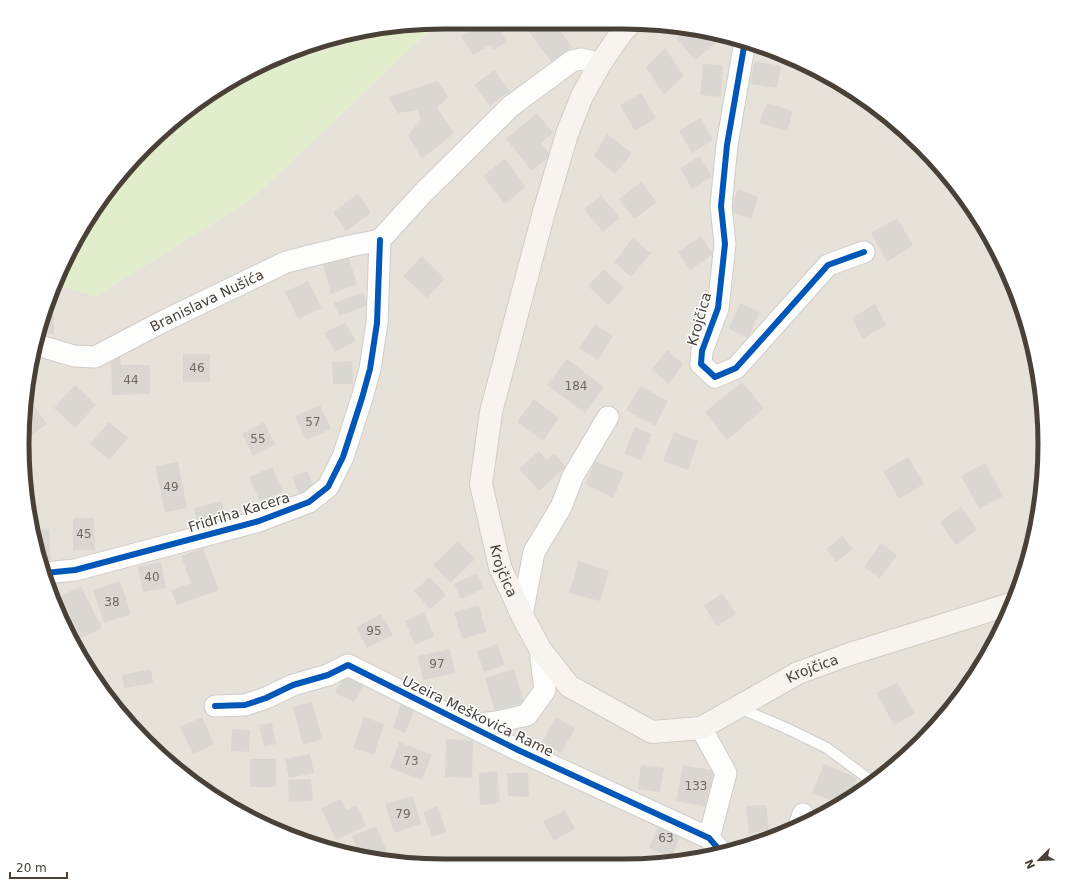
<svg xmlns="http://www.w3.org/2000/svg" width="1067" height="888" font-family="'DejaVu Sans',sans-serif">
<rect width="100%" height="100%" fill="#f2efec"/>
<path fill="#e6e1d9" d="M444,22L678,26L732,36L809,65L858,93L922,146L974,209L1013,282L1037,361L1045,444L1037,526L1013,605L974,678L922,742L858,795L785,834L706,858L623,866L416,865L309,844L233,810L166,761L93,679L54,606L26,499L23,416L44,309L56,285L96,296L252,199L437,23Z"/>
<path fill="#e2edcb" d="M437,23L252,199L96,296L56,285L93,210L166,127L233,78L335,36Z"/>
<path fill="#dad7d3" d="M484,23H495L507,42L493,50L490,45L473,55L461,36Z
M523,23L555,24L572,47L551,62Z
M688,28L704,31L726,35L695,60L676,38Z
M753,44L776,53V56L752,50Z
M665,48L684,76L664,95L646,67Z
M755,61L781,66L777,88L750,84Z
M703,64L723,65L721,97L700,95Z
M494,70L510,91L490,106L474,85Z
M438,81L448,97L437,108L454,133L422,159L408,136L421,119L417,110L398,113L388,97Z
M641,93L656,118L635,131L620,105Z
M767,103L793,111L787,131L759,123Z
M537,113L553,133L541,143L551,155L532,171L506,139Z
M700,118L713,140L692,153L679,131Z
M607,134L632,153L615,174L594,156Z
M700,156L712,177L692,189L680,168Z
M505,159L526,187L505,204L483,176Z
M641,182L657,202L634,219L619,199Z
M738,189L758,197L751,219L730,211Z
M358,194L371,213L346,231L333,212Z
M601,195L620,218L603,232L584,209Z
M897,218L913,245L887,262L871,233Z
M701,236L713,254L690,270L678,252Z
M633,238L651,253L631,277L614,262Z
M348,255L357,284L331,294L323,264Z
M422,256L445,279L427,298L403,276Z
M604,269L624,288L608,305L588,286Z
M308,281L322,308L298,319L285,292Z
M363,292L368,305L339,316L334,303Z
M740,303L760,312L748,338L729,329Z
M875,304L886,325L863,339L852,318Z
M43,313H54V334H39Z
M345,322L356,341L335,352L324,333Z
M595,324L613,336L598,360L579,348Z
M667,350L683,364L669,384L651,370Z
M183,354H210V382H183Z
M111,356H120L121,365H150V394L112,395Z
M567,359L604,387L585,413L547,385Z
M352,361L353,384H333L332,362Z
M742,382L764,408L727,440L705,412Z
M75,385L96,405L75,428L54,408Z
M640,386L668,401L655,426L626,410Z
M534,399L559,418L543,441L517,422Z
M32,403L47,424L28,438L23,431V416L25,408Z
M320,405L331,429L306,440L295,416Z
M109,422L128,438L109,460L90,444Z
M264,422L275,444L253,456L242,434Z
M635,427L652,434L641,460L624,454Z
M674,432L698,441L688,470L663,461Z
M539,451L547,460L554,454L566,467L539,491L519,469Z
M908,457L924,484L899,499L883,471Z
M595,461L624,473L613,498L585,484Z
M178,462L187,508L165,512L155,466Z
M985,463L1003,496L979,509L961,476Z
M272,467L283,491L260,501L249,477Z
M307,471L314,488L299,494L292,477Z
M222,501L226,518L198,525L194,508Z
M961,507L977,530L956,545L940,522Z
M73,518H94L95,550H73Z
M49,529L51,560L42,561L34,530Z
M842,536L853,549L836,562L826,549Z
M458,541L475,559L450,583L433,565Z
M881,543L897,555L880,578L864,567Z
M203,548L219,590L177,605L171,590L191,583L181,556Z
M579,561L609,571L600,601L569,593Z
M161,562L166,588L143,592L138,567Z
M477,573L484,588L461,599L454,584Z
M430,577L446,595L430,609L414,591Z
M120,581L131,614L104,623L93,590Z
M81,586L102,628L81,638L61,596Z
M722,593L736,614L717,626L704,606Z
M479,605L486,632L462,639L454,612Z
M424,612L434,636L415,645L405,621Z
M381,614L393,635L367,648L356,627Z
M497,644L505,665L484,672L477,652Z
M450,649L455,673L423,680L418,656Z
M151,669L153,683L124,688L122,675Z
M514,669L524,702L495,711L485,678Z
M345,674L364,685L354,702L335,693Z
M897,682L915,713L894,725L876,693Z
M312,702L322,739L303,745L293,707Z
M401,703L414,711L405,733L393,728Z
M202,717L214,744L193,754L180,727Z
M364,717L384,724L374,755L353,748Z
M556,717L575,728L561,753L542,742Z
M272,723L276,744L264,747L259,725Z
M232,729L250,730L249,752L231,751Z
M446,739L473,741L472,778L445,777Z
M399,742L432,755L422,780L390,768Z
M310,754L314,773L289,778L285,759Z
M250,759H276V787H250Z
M824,764L857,778L849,800L840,804L812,793Z
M641,765L664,768L660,792L638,789Z
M683,765L716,771L709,807L676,801Z
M497,771L500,803L480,805L479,773Z
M507,773H528L529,797L508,796Z
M311,779L313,801L289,802L288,780Z
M413,796L421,824L394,833L385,804Z
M341,799L346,810L357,805L366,826L336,840L321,808Z
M766,805L769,830L749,834L746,806Z
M438,806L446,832L432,837L423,812Z
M565,810L575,829L554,841L543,822Z
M661,820L683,829L672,857L649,848Z
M376,826L387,851L374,857L360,854L352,836Z"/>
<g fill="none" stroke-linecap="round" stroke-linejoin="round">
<g stroke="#d0cdc9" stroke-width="12">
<path id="lane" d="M737,707L786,728L827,748L873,782"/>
</g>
<g stroke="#d0cdc9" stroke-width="23">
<g id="street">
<path d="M745,41L727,145L721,206L725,244L718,308L702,351L701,364L715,377L736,368L828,265L864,252"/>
<path d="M380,240L422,194L511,106L572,61L581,59L600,64"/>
<path id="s1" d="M37,345L74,356L95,357L162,322L286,262L350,246L380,240"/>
<path d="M45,573L75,570L259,521L309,502L328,487L343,457L362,398L370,369L377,323L380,240"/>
<path d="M522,615L534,552L561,507L573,476L608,417"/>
<path d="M215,706L245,705L266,698L293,685L328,675L348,665L518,750L709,838L722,853"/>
<path d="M470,725L497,722L527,715L545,690L540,649"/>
<path d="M701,728L726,773L709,838"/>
<path d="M799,826L803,814"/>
</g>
</g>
<g stroke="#d2ccc3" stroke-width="24">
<g id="secondary">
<path id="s2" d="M629,25L622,32L600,64L582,96L567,134L544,212L491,412L481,484L500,567L522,615L540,649L569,686L652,732L701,728L798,673L850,654L1014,603"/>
</g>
</g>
<use href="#lane" stroke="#fdfdfc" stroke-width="10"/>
<use href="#street" stroke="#fdfdfc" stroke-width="21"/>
<use href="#secondary" stroke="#f7f4ef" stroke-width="22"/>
<g stroke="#fff" stroke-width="8">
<path id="cycleway" d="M745,41L727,145L721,206L725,244L718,308L702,351L701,364L715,377L736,368L828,265L864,252
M45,573L75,570L259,521L309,502L328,487L343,457L362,398L370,369L377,323L380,240
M215,706L245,705L266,698L293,685L328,675L348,665L518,750L709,838L722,853"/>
</g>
<use href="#cycleway" stroke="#0057b8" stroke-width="6"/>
</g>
<g text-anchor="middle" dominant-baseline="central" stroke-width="3" stroke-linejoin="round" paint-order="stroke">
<g font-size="12" fill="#6f6760">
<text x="197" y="368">46</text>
<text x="131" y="380">44</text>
<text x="576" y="386">184</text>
<text x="313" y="422">57</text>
<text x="258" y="439">55</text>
<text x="171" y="487">49</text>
<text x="84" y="534">45</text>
<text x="152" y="577">40</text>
<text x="112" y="602">38</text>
<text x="374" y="631">95</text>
<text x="437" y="664">97</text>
<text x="411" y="761">73</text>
<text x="696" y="786">133</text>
<text x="403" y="814">79</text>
<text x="666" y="838">63</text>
</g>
<g font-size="14" fill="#494037" stroke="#fff">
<text stroke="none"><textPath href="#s1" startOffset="185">Branislava Nušića</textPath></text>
<text transform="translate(699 319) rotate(-74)">Krojčica</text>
<text transform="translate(239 512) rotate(-17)">Fridriha Kacera</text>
<text stroke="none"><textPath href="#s2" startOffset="577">Krojčica</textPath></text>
<text stroke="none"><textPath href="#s2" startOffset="981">Krojčica</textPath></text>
<text transform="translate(478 716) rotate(26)">Uzeira Meškovića Rame</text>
</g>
</g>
<path d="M0 0H1067V888H0ZM444 29H623A415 415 0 0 1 1038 444V444A415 415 0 0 1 623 859H444A415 415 0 0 1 29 444V444A415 415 0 0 1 444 29Z" fill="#fff" fill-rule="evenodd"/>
<path fill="none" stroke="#494037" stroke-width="5" d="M444 29H623A415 415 0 0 1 1038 444V444A415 415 0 0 1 623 859H444A415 415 0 0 1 29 444V444A415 415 0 0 1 444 29Z"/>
<g transform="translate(1039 860) rotate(246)" stroke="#ffffff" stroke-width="3" paint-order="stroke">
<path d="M0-3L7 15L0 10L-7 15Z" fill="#494037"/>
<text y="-6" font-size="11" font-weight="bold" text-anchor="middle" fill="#494037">N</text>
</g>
<path d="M10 872v6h57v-6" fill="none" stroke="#494037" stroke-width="2"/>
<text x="16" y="872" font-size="12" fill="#494037" stroke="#ffffff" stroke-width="3" paint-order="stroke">20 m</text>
</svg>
